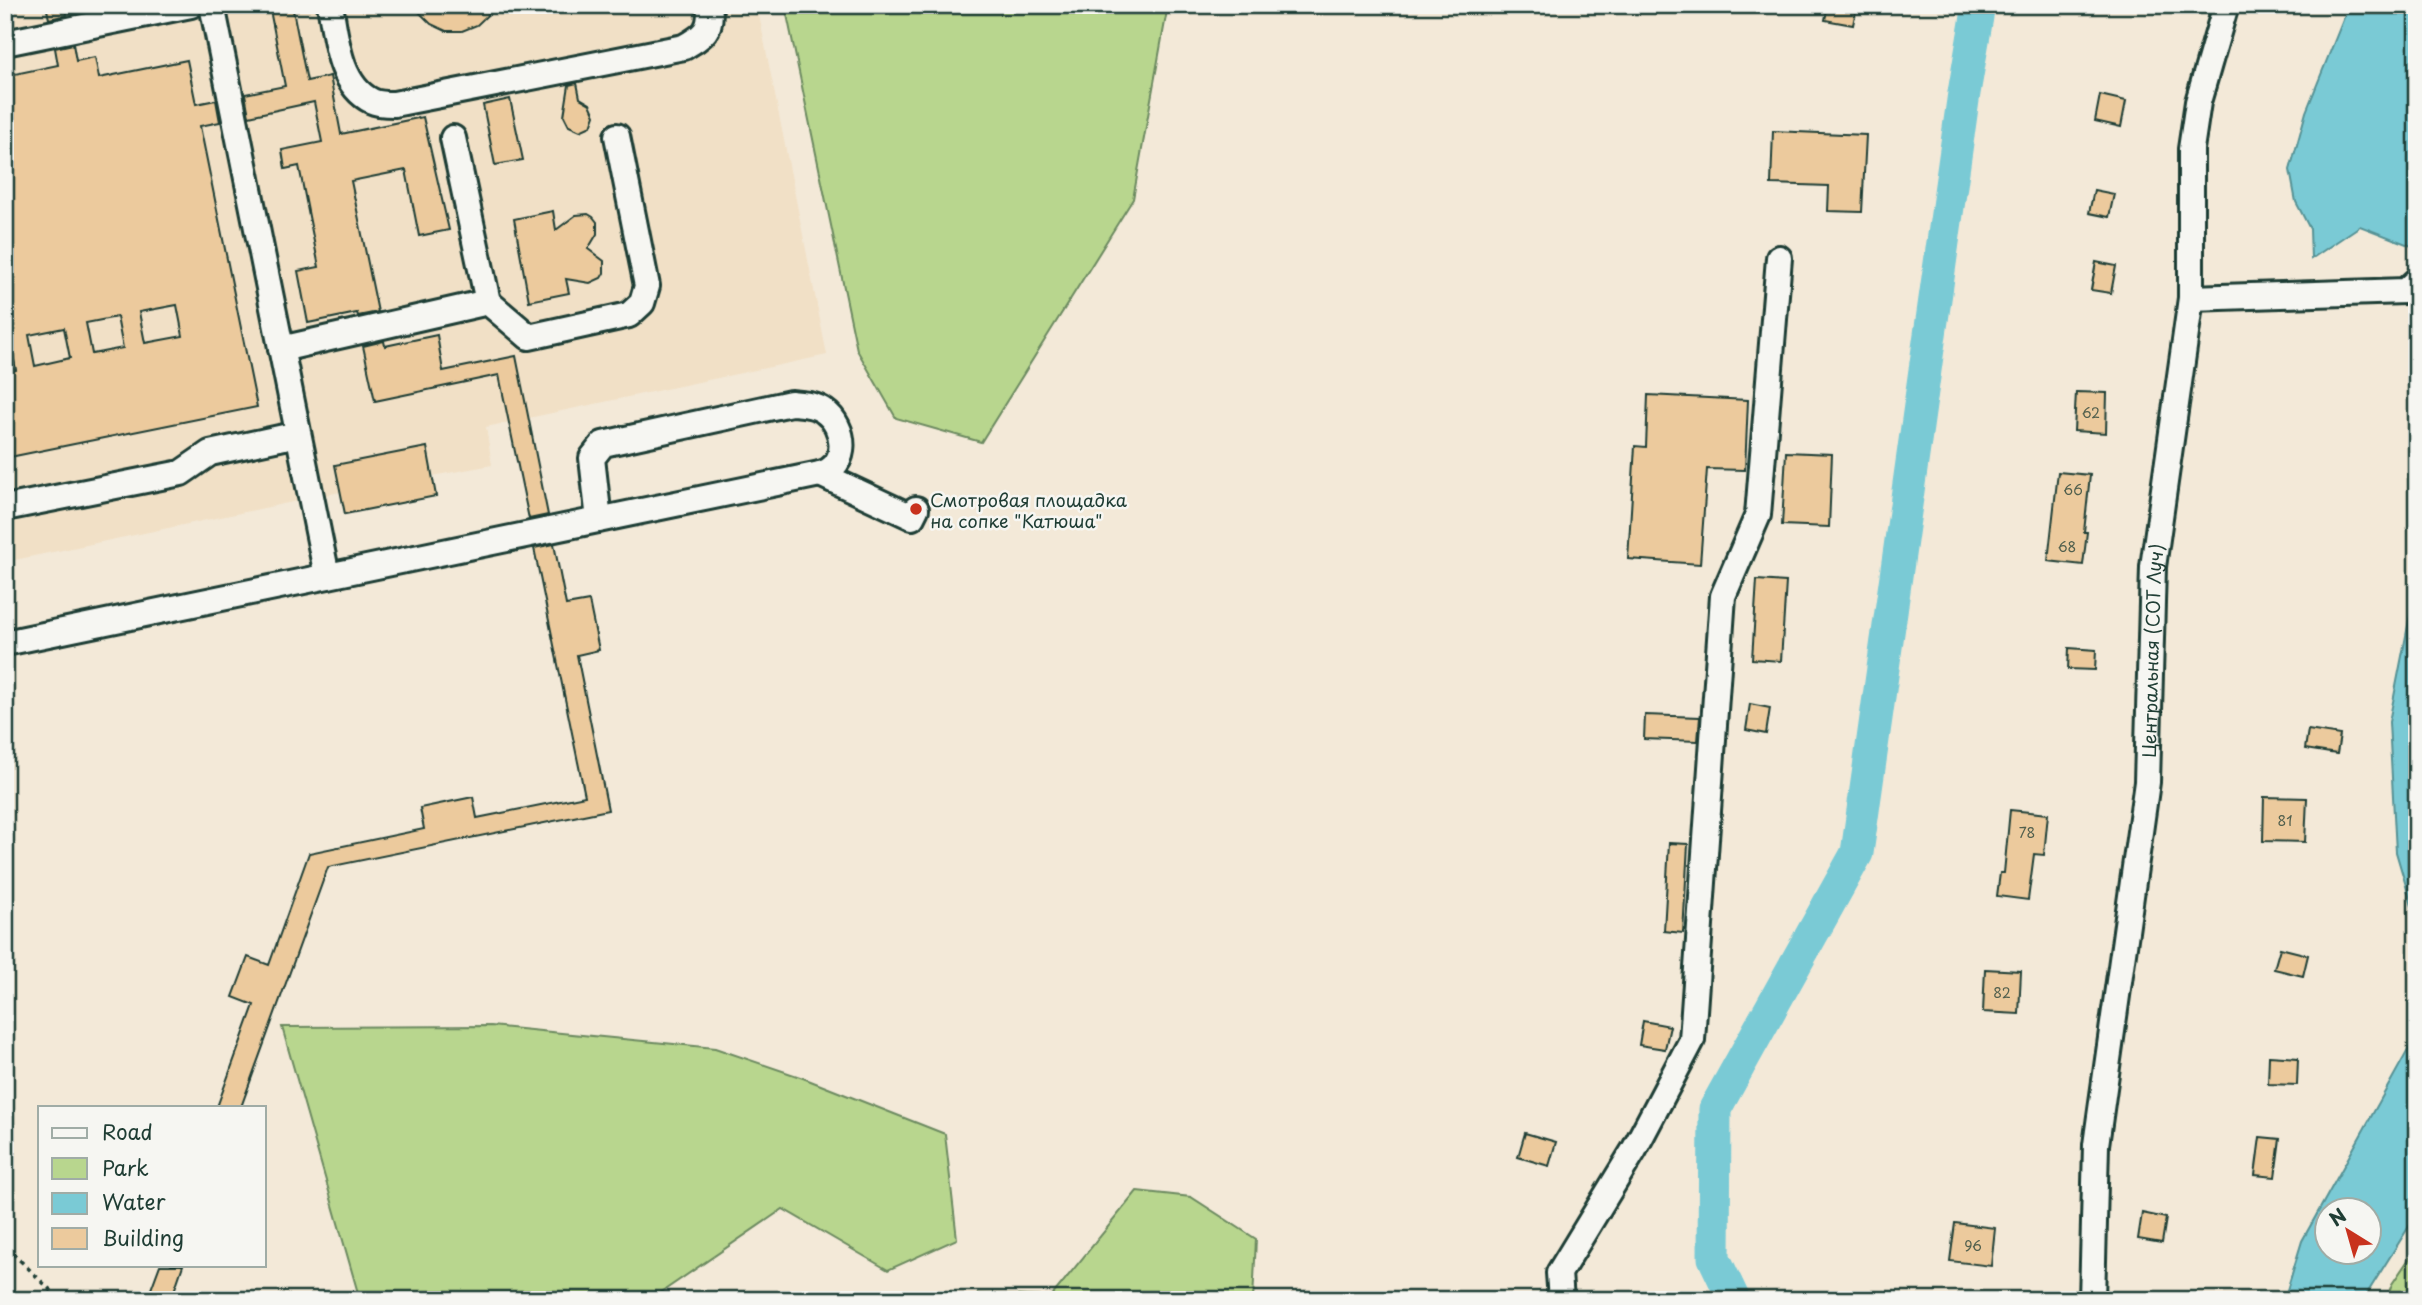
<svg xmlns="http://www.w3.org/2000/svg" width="2422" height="1305" font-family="'Playpen Sans',sans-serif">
<rect width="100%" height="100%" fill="#f3e9d8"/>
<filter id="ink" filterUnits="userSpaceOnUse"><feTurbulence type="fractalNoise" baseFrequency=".0143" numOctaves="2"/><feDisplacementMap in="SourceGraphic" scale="14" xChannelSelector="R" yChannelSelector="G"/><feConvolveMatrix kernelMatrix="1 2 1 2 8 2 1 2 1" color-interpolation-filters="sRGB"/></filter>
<g filter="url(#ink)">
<path fill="#f1e0c6" d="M5,5H757L827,355L486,427L492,465L432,476L436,496L345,514L340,492L5,562Z"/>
<path fill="#b8d68e" stroke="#6c8a61" stroke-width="2" d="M785,5H1168L1133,199L981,442L896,418L857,350Z
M491,1026L715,1048L803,1078L945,1134L957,1239L888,1270L783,1209L650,1300H360L282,1027Z
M1137,1191L1191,1197L1256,1239L1253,1300H974L978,1294L1051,1297Z
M2417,1247V1300H2386L2392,1284Z"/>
<path fill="#7acad5" stroke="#569295" stroke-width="2" fill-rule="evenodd" d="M2349,5H2417V241L2414,247L2360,226L2311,259L2310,229L2296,202L2290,170L2306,112Z
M2417,580V923L2396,852L2389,722Z
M2417,1034V1203L2413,1220L2363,1300H2284L2302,1241ZM2328,1210H2370V1252H2328Z"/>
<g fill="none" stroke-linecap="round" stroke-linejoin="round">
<path stroke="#7acad5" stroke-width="33" d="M1734,1300L1714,1258L1715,1109L1857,853L1964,93L1979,5"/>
</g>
<path fill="#ecca9d" stroke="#1f3d34" stroke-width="2" fill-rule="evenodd" d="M46,5H65L67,15L49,19Z
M269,5H292L307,81L330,76L341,134L423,117L449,230L419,236L406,170L351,181L378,312L358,316L357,313L308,323L298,271L319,267L299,166L285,169L282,150L322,142L314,102L249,116L245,94L285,86Z
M412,5H498L477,25L462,31H446L431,24Z
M1828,5H1857L1853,25L1825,20Z
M73,44L76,61L95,57L99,78L187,60L196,104L216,100L220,122L200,126L257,407L5,458V372L16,370L10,339L5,340V76L58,65L55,48ZM177,305L183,336L145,343L139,312ZM117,317L123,348L92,354L86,323ZM64,328L70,358L35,366L29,335Z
M577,83L580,98L590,104L595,115L591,126L580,131L569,126L564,116L569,85Z
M2100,95L2126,101L2121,127L2095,121Z
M510,99L523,160L495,165L483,105Z
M1773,131L1866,135L1862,212L1828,211L1829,186L1771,184Z
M2094,190L2114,194L2109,217L2089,213Z
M553,211L556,230L576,215L588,214L593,217L597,222V234L588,249L604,261V273L601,278L590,283L566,279L569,293L529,301L514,219Z
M2096,262L2116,266L2111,293L2091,290Z
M437,335L443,371L516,356L548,515L529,519L499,375L375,401L363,346L384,341L385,346Z
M2076,392L2107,393L2106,433L2074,431Z
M1648,395L1748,400L1745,470L1707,469L1700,564L1628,559L1635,446L1646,447Z
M427,447L436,496L345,514L335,465Z
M1786,452L1832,454L1829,527L1782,525Z
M2058,472L2090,475L2084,532H2087L2083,565L2048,561Z
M554,544L566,605L589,601L599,650L577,655L608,810L328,867L241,1107H217L254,1005L233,997L248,957L269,965L309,853L424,829L420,808L473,797L477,818L585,796L534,548Z
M1757,580L1786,582L1781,661L1752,659Z
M2069,648L2096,650L2095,670L2068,669Z
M1750,704L1770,708L1766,734L1746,730Z
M1645,715L1700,717L1698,741L1644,739Z
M2308,730L2340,735L2337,754L2305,749Z
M2264,797L2307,798L2305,842L2263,841Z
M2010,810L2048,814L2044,855L2034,854L2028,900L1997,896L2000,873H2004Z
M1669,843L1688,844L1683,933L1664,931Z
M2280,948L2308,955L2303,976L2274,969Z
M1985,969L2021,971L2019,1014L1983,1012Z
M1643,1021L1670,1026L1665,1049L1639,1045Z
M2269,1056L2298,1058L2297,1085L2268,1084Z
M1525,1133L1556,1142L1549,1166L1518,1157Z
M2260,1137L2280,1139L2275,1177L2255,1175Z
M2142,1213L2166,1218L2162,1243L2138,1239Z
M1955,1223L1995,1228L1991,1266L1950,1261Z
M160,1265H183L171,1300H147Z"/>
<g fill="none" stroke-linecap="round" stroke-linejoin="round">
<g stroke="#1f3d34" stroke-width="30">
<g id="minor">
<path d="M212,5L327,576"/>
<path d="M330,5C336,37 339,85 372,101C378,104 387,104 394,104L684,47C703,36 713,30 709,5"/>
<path d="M5,43L191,5"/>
<path d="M453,138L488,302"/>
<path d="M2191,298L2405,291L2417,280"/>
<path d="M281,349L488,302L529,337L629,315L642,303L647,286L617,136"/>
<path d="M820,474L912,517L916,509"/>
<path d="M5,508L181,473L210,453L298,434"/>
<path d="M5,643L820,474C850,466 846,426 824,411C815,404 802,404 791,403L603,444L592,458L599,520"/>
<path d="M1561,1300L1559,1273L1634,1150L1692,1040L1723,596L1758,515L1779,258"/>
<path id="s1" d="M2092,1300L2096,1145L2147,782L2153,567L2191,298V149L2198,102L2226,5"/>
</g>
</g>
<path stroke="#1f3d34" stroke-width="3.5" stroke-dasharray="5 5" stroke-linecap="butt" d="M5,1246L61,1300"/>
<use href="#minor" stroke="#f6f6f2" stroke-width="24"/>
</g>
</g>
<circle fill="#c8321e" stroke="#f6f6f2" stroke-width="2.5" cx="916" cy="509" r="7"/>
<g text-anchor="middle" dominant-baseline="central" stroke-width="5" stroke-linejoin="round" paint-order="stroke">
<g font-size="14" fill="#52604e">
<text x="2091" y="412">62</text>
<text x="2073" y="489">66</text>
<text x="2067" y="546">68</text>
<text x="2285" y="820">81</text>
<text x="2027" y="832">78</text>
<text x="2002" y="992">82</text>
<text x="1973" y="1245">96</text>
</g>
<g font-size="18" fill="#1f3d34" stroke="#f6f6f2" text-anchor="start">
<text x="930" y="499">Смотровая площадка<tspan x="930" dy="21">на сопке "Катюша"</tspan></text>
</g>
<g font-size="18" fill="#1f3d34" stroke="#f6f6f2">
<text stroke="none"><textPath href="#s1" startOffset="653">Центральная (СОТ Луч)</textPath></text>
</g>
</g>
<rect width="2422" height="1305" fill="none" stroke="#f6f6f2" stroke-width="28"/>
<rect x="14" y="14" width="2394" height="1277" fill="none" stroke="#1f3d34" stroke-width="2.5" filter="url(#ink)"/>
<rect x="38" y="1106" width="228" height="161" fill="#f6f6f2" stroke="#a0aca6" stroke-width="2"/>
<rect x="52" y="1128" width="35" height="10" fill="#f6f6f2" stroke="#a0aca6" stroke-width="2"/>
<text x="102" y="1140" font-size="21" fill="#1f3d34">Road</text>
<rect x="52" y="1158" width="35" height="21" fill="#b8d68e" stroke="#a0aca6" stroke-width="2"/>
<text x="102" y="1176" font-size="21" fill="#1f3d34">Park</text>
<rect x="52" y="1193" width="35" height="21" fill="#7acad5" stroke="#a0aca6" stroke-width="2"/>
<text x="102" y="1210" font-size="21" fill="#1f3d34">Water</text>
<rect x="52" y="1228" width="35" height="21" fill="#ecca9d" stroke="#a0aca6" stroke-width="2"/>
<text x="102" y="1246" font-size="21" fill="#1f3d34">Building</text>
<g transform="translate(2348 1231) rotate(323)"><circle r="33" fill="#f6f6f2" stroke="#a0aca6" stroke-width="2"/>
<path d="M0-5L12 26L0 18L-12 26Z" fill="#c8321e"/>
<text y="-10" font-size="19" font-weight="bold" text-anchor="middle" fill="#1f3d34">N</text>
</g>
</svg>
